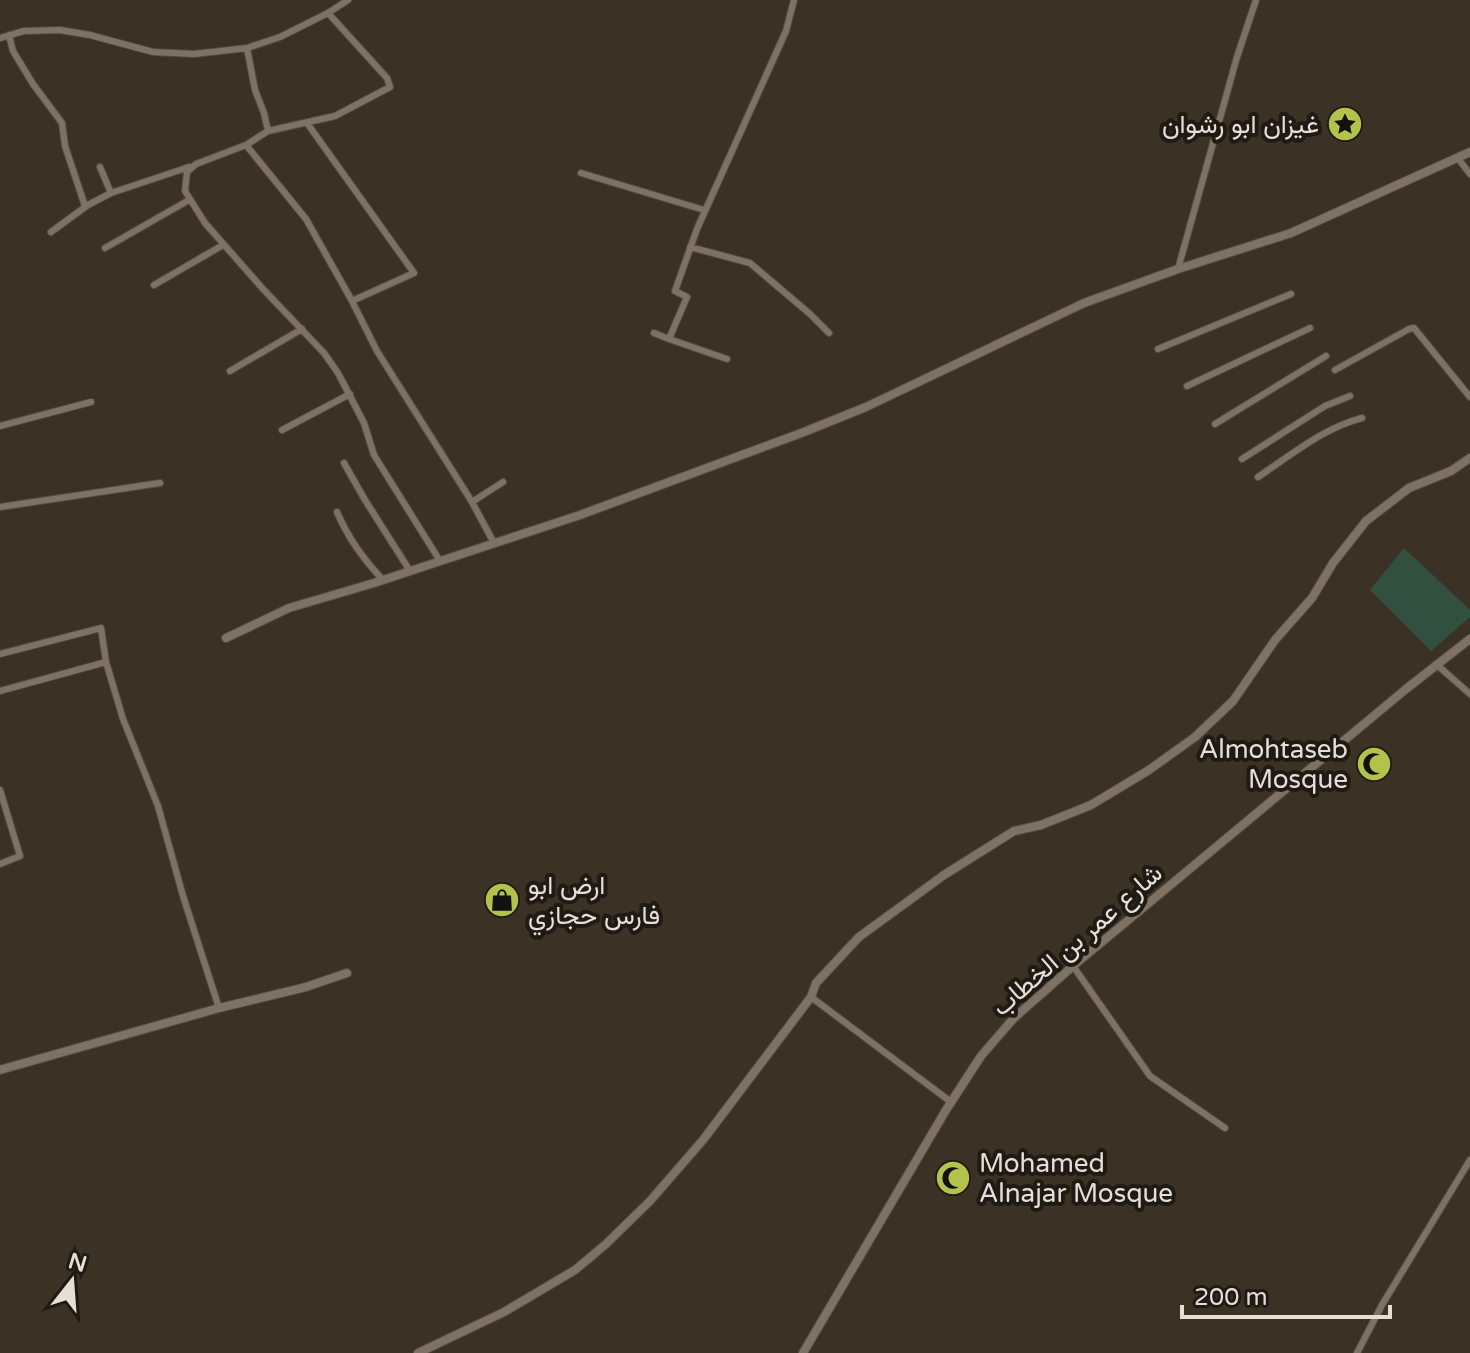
<svg xmlns="http://www.w3.org/2000/svg" width="1470" height="1353" font-family="'Varela Round',Vazirmatn,sans-serif">
<rect width="100%" height="100%" fill="#3b3125"/>
<path fill="#325040" d="M1404,548L1470,610V617L1431,651L1370,590Z"/>
<g fill="none" stroke-linecap="round" stroke-linejoin="round">
<g stroke="#554c42" stroke-width="8">
<path id="street" d="M328,13L387,78L390,87L335,116L268,131L246,145L196,164L187,172L185,191L205,223L263,289L324,353L338,373L364,423L374,455L440,561
M9,35L13,51L33,84L62,123L65,146L85,206
M0,38L24,31L60,30L90,35L153,52L194,54L247,48L280,37L328,13L348,0
M247,48L255,90L264,113L268,131
M307,123L414,273L352,301
M246,145L306,219L352,301L377,351L472,502L494,543
M1457,157L1470,174
M100,167L111,193
M581,173L704,210
M51,232L88,205L111,193L189,167
M690,247L750,263L810,314L829,333
M105,248L189,200
M1178,269L1237,57L1256,0
M154,285L223,245
M654,333L669,339L687,297L675,291L697,229L786,31L794,0
M669,339L727,359
M1158,349L1291,294
M1335,370L1409,329L1414,328L1470,397
M230,371L302,329
M1187,386L1310,328
M1215,424L1326,356
M0,426L91,402
M282,430L350,394
M1242,459L1325,406L1350,396
M344,463L365,500L410,571
M1258,477C1290,456 1323,428 1362,418
M472,502L503,482
M0,507L160,483
M337,512C348,538 364,560 383,580
M0,654L101,628L106,662L123,719L158,806L183,896L219,1008
M1436,664L1470,694
M0,691L106,662
M0,790L20,856L0,864
M1073,966L1150,1076L1225,1128
M811,997L951,1102
M1357,1353L1382,1305L1470,1160"/>
</g>
<g stroke="#554c42" stroke-width="10">
<path id="secondary" d="M226,638L289,608L374,583L580,515L804,432L866,407L1084,303L1178,269L1291,233L1470,152
M0,1070L219,1008L306,987L347,973
M418,1353L504,1312L575,1270L606,1244L650,1201L703,1140L811,997L816,983L859,937L944,875L1014,831L1041,825L1091,805L1149,770L1195,737L1233,701L1275,640L1312,598L1333,563L1366,521L1409,488L1451,471L1470,458
M803,1353L946,1110L981,1056L1014,1018L1073,966L1406,689L1470,639"/>
</g>
<use href="#street" stroke="#7e7264" stroke-width="6"/>
<use href="#secondary" stroke="#7e7264" stroke-width="8"/>
</g>
<defs>
<g id="sight-disc" transform="scale(1.8)"><circle r="9.5" fill="#b3c24b" stroke="#1f1a14"/><path d="M0-6L1.8-2.2L6-1.7L2.9 1.2L3.7 5.4L0 3.3L-3.7 5.4L-2.9 1.2L-6-1.7L-1.8-2.2Z" fill="#111"/></g>
<g id="mosque-disc" transform="scale(1.8)"><circle r="9.5" fill="#b3c24b" stroke="#1f1a14"/><path d="M3.5-4.9A6 6 0 1 0 3.5 4.9A5 5 0 1 1 3.5-4.9Z" fill="#111"/></g>
<g id="shop-disc" transform="scale(1.8)"><circle r="9.5" fill="#b3c24b" stroke="#1f1a14"/><path d="M-5-2.5h2.3a2.7 3.5 0 0 1 5.4 0H5L5.5 6h-11ZM-1.5-2.5h3a1.5 2.3 0 0 0-3 0Z" fill="#111"/></g>
</defs>
<g fill-rule="evenodd">
<use href="#sight-disc" x="1345" y="124"/>
<use href="#mosque-disc" x="1374" y="764"/>
<use href="#shop-disc" x="502" y="900"/>
<use href="#mosque-disc" x="953" y="1178"/>
</g>
<g text-anchor="middle" dominant-baseline="central" stroke-width="8" stroke-linejoin="round" paint-order="stroke">
<g font-size="26" fill="#e5ded6" stroke="#1f1a14" text-anchor="end">
<text x="1319" y="124">غيزان ابو رشوان</text>
<text x="1348" y="749">Almohtaseb<tspan x="1348" dy="30">Mosque</tspan></text>
<text x="528" y="885" text-anchor="start">ارض ابو<tspan x="528" dy="30">فارس حجازي</tspan></text>
<text x="979" y="1163" text-anchor="start">Mohamed<tspan x="979" dy="30">Alnajar Mosque</tspan></text>
</g>
<g font-size="26" fill="#e5ded6" stroke="#1f1a14">
<text transform="translate(1077 940) rotate(-41)">شارع عمر بن الخطاب</text>
</g>
</g>
<g transform="translate(72 1281) rotate(17)" stroke="#1f1a14" stroke-width="6" paint-order="stroke">
<path d="M0-6L14 30L0 20L-14 30Z" fill="#e5ded6"/>
<text y="-12" font-size="22" font-weight="bold" text-anchor="middle" fill="#e5ded6">N</text>
</g>
<path d="M1182 1305v12h208v-12" fill="none" stroke="#e5ded6" stroke-width="4"/>
<text x="1194" y="1305" font-size="24" fill="#e5ded6" stroke="#1f1a14" stroke-width="6" paint-order="stroke">200 m</text>
</svg>
